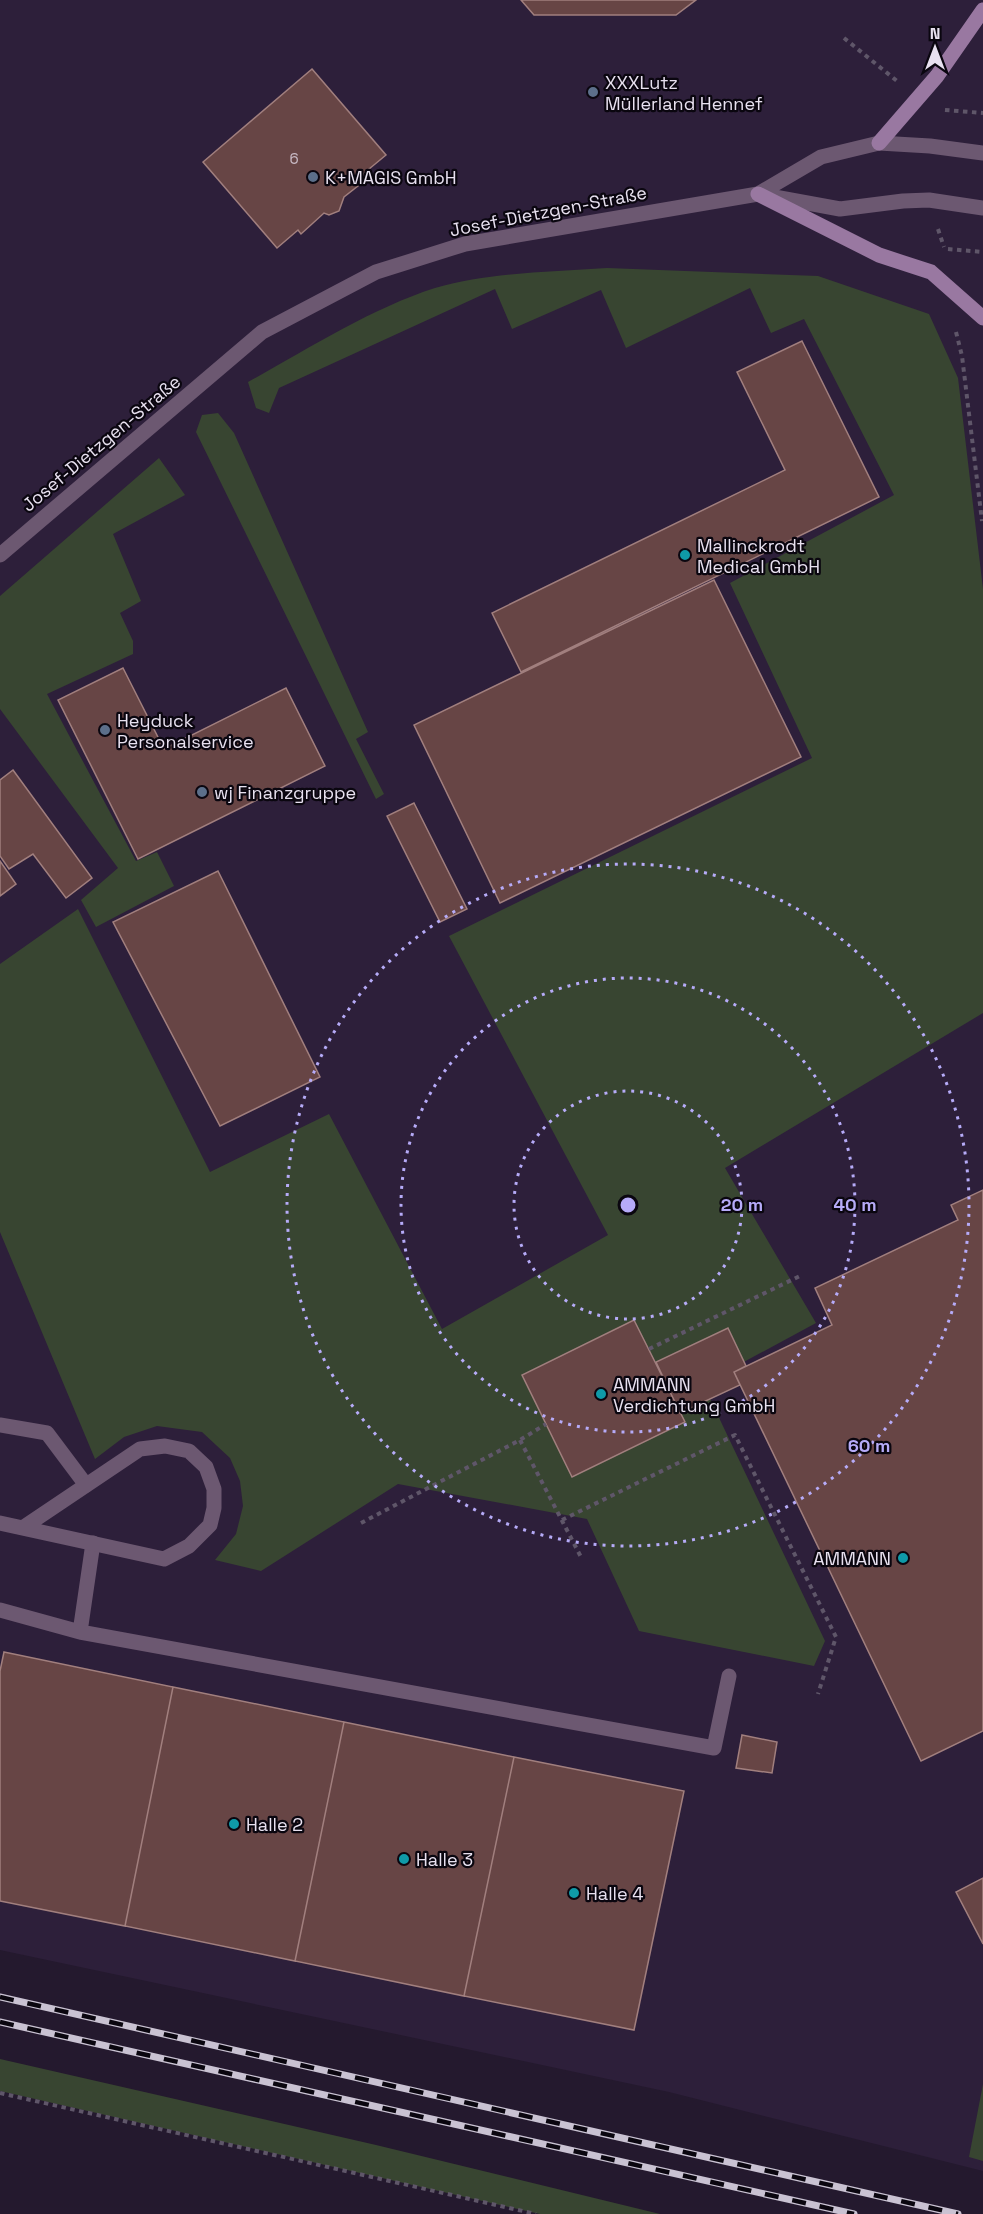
<svg xmlns="http://www.w3.org/2000/svg" width="983" height="2214" font-family="'Space Grotesk',sans-serif">
<rect width="100%" height="100%" fill="#24192e"/>
<path fill="#2d1f3a" d="M0,0H983V2171L669,2092L0,1950Z"/>
<path fill="#384531" d="M607,268L818,276L929,314L958,378L983,589V1013L725,1168L816,1323L703,1384L825,1641L814,1666L639,1631L587,1519L398,1484L261,1571L215,1560L236,1534L243,1506L240,1481L230,1458L202,1432L157,1426L124,1437L95,1459L0,1232V964L78,909L210,1172L329,1114L442,1329L608,1235L449,936L812,758L730,583L894,495L804,319L771,333L750,288L626,348L601,290L512,329L495,289L279,388L269,413L256,408L248,382C306,350 372,308 435,288C491,272 550,272 607,268Z
M218,413L234,433L368,732L356,739L384,794L376,799L196,432L202,415Z
M159,458L185,495L113,534L141,601L120,613L133,641V654L47,694L136,861L157,852L174,886L96,927L81,900L118,868L0,709V596Z
M0,2059L376,2145L660,2214H540L0,2091Z
M983,2084V2161L969,2157Z"/>
<path fill="#674545" stroke="#a17f7e" stroke-width="1.5" d="M521,0H696L676,15H534Z
M312,69L386,155L363,174L367,179L344,197L339,211L329,215L324,213L301,234L298,230L277,248L203,162Z
M802,341L879,497L521,672L492,613L785,470L737,372Z
M714,580L801,757L500,903L414,725Z
M123,668L164,749L286,688L325,766L138,859L58,700Z
M13,770L92,878L66,898L33,854L9,869L0,856V780Z
M414,803L467,909L440,922L387,816Z
M0,861L16,884L0,896Z
M218,871L320,1077L220,1126L113,922Z
M983,1190V1731L921,1761L734,1372L832,1325L815,1288L958,1220L951,1205Z
M634,1320L685,1422L572,1477L522,1375Z
M728,1328L746,1366L734,1372L740,1385L680,1413L656,1362Z
M4,1652L173,1687L125,1926L0,1901V1671Z
M173,1687L344,1722L295,1961L125,1926Z
M344,1722L514,1757L464,1996L295,1961Z
M742,1735L777,1742L772,1773L736,1768Z
M514,1757L684,1791L634,2030L464,1996Z
M983,1878V1944L956,1892Z"/>
<g fill="none" stroke-linecap="round" stroke-linejoin="round">
<path stroke="#5f5669" stroke-width="4" stroke-dasharray="4.5 4.5" stroke-linecap="butt" d="M844,38L897,81
M945,110L983,113
M938,229L944,247
M948,249L983,252
M956,332L962,356L982,521
M649,1349L802,1275
M520,1440L582,1559
M562,1520L735,1435L836,1637L818,1694
M361,1523L520,1440L546,1424
M0,2093L536,2214"/>
<path stroke="#6c5871" stroke-width="15" d="M0,1425L47,1433L86,1485
M93,1543L80,1632L714,1748L729,1676
M0,1610L80,1632"/>
<path stroke="#6c5871" stroke-width="15" d="M758,194L821,157L879,143L930,146L983,153
M0,555L262,332L376,272L465,244L758,194L840,209L903,201L929,200L983,208
M0,1523L164,1559L189,1546L210,1525L214,1508V1489L206,1467L189,1451L165,1446L140,1449L24,1527"/>
<path stroke="#9978a1" stroke-width="15" d="M879,143L937,76L983,10
M758,194L879,255L931,272L983,318"/>
<g stroke="#c9c2d2" stroke-width="7">
<path id="rail" d="M0,1997L958,2214
M0,2022L854,2214"/>
</g>
<use href="#rail" stroke="#0a060f" stroke-width="4.5" stroke-dasharray="14" stroke-linecap="butt"/>
</g>
<g fill="none" stroke="#b6abf8" stroke-width="3" stroke-dasharray="3 6">
<circle cx="628" cy="1205" r="114"/>
<circle cx="628" cy="1205" r="227"/>
<circle cx="628" cy="1205" r="341"/>
</g>
<g fill="#5c6f8a" stroke="#0a060f" stroke-width="2">
<circle cx="593" cy="92" r="6"/>
<circle cx="313" cy="177" r="6"/>
<circle cx="105" cy="730" r="6"/>
<circle cx="202" cy="792" r="6"/>
</g>
<g fill="#0f9aa8" stroke="#0a060f" stroke-width="2">
<circle cx="685" cy="555" r="6"/>
<circle cx="601" cy="1394" r="6"/>
<circle cx="903" cy="1558" r="6"/>
<circle cx="234" cy="1824" r="6"/>
<circle cx="404" cy="1859" r="6"/>
<circle cx="574" cy="1893" r="6"/>
</g>
<g text-anchor="middle" dominant-baseline="central" stroke-width="4.5" stroke-linejoin="round" paint-order="stroke">
<g font-size="15" fill="#c8bac5">
<text x="294" y="158">6</text>
</g>
<g font-size="18" fill="#e8e1f0" stroke="#0a060f" text-anchor="start">
<text x="605" y="82">XXXLutz<tspan x="605" dy="21">Müllerland Hennef</tspan></text>
<text x="325" y="177">K+MAGIS GmbH</text>
<text x="697" y="545">Mallinckrodt<tspan x="697" dy="21">Medical GmbH</tspan></text>
<text x="117" y="720">Heyduck<tspan x="117" dy="21">Personalservice</tspan></text>
<text x="214" y="792">wj Finanzgruppe</text>
<text x="613" y="1384">AMMANN<tspan x="613" dy="21">Verdichtung GmbH</tspan></text>
<text x="891" y="1558" text-anchor="end">AMMANN</text>
<text x="246" y="1824">Halle 2</text>
<text x="416" y="1859">Halle 3</text>
<text x="586" y="1893">Halle 4</text>
</g>
<g font-size="18" fill="#e8e1f0" stroke="#0a060f">
<text transform="translate(548 211) rotate(-11)">Josef-Dietzgen-Straße</text>
<text transform="translate(101 443) rotate(-40)">Josef-Dietzgen-Straße</text>
</g>
</g>
<circle cx="628" cy="1205" r="9" fill="#b6abf8" stroke="#0a060f" stroke-width="3"/>
<g font-size="18" text-anchor="middle" font-weight="bold" fill="#b6abf8" stroke="#0a060f" stroke-width="4.5" stroke-linejoin="round" paint-order="stroke">
<text x="742" y="1211">20 m</text>
<text x="855" y="1211">40 m</text>
<text x="869" y="1452">60 m</text>
</g>
<g transform="translate(935 48)" stroke="#0a060f" stroke-width="4.5" paint-order="stroke">
<path d="M0-4.5L10 22L0 15L-10 22Z" fill="#e8e1f0"/>
<text y="-9" font-size="16" font-weight="bold" text-anchor="middle" fill="#e8e1f0">N</text>
</g>
</svg>
